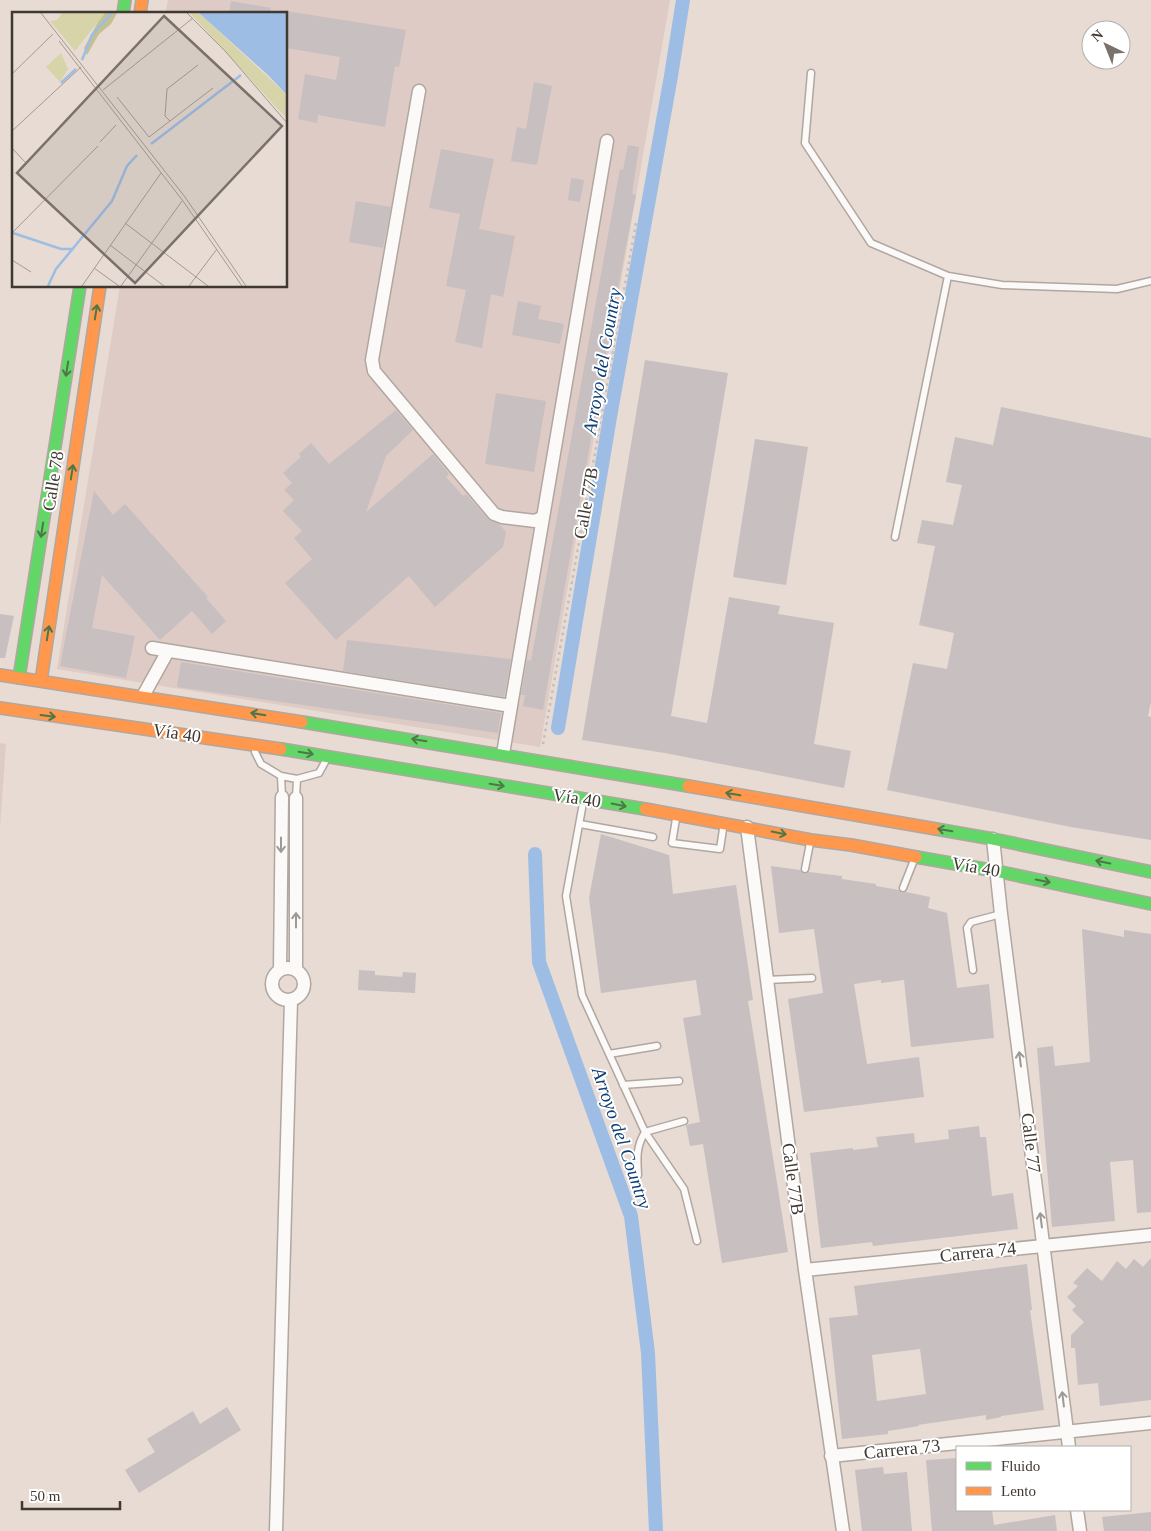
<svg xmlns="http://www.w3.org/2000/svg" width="1151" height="1531" font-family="'Times New Roman',serif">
<rect width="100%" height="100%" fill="#e7dbd3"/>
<path fill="#decbc5" d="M168,0H670L540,747L57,669L120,286H286V14H165Z
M0,743L6,744L0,828Z"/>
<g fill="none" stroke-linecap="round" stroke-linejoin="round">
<path stroke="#9ebde5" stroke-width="14" d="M558,728L610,417L671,76L683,0
M535,854L539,962L631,1216L648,1353L656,1531"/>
</g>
<path fill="#c7bfc0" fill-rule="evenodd" d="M231,1L271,8L270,14H229Z
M286,11L406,30L399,67L395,66L385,127L318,115L317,123L298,119L305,74L336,80L340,57L286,48Z
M534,82L552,86L537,165L511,161L517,127L526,129Z
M628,145L639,147L632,194L636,195L614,309L543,710L523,706L525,695H521L527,660L531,661L620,169L623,170Z
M441,149L494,159L479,229L515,236L503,297L491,294L482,348L455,342L466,290L446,286L460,214L429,208Z
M571,178L584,180L580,202L568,200Z
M356,201L391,207L383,248L349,242Z
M518,301L541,306L538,319L564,324L560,344L512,335Z
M645,360L728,373L671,716L707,723L729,597L780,606L778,614L834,623L814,744L851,751L844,788L665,753L582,740Z
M496,393L546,401L534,472L485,464Z
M1001,407L1151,438V702L1148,716L1151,717V840L1071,827L887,790L913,663L947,669L954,633L919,625L935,546L917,543L922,520L953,525L962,485L946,482L955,437L993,445Z
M396,410L413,430L386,456L366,512L433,454L449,474L446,477L463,496L466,494L488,519L500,525L506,532L503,547L435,607L409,576L336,640L285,583L312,559L294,538L302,531L283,511L294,500L284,490L292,483L283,473L301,457L299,454L311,443L329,464Z
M755,439L808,447L786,585L733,577Z
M94,491L113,515L125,504L208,597L206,598L226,621L212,634L192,611L160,640L102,575L92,628L135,636L126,678L60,666Z
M0,614L14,616L5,658H0Z
M347,640L511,659L505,693L504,697L343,671Z
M181,662L501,713L498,733L177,687Z
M601,834L669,855L673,894L736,885L753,1000L748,1001L788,1252L722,1263L703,1144L690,1146L686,1125L700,1122L683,1018L701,1015L696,980L601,993L589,898Z
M771,866L800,870L805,874L809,872L842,876V879L876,884V886L899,890L902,893L906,892L930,897L928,908L947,913L957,988L989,984L994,1038L911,1047L904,980L881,983V980L854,984L867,1064L919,1057L924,1097L804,1112L788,999L823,993L814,929L779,933Z
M1082,929L1124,937V930L1151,934V1212L1137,1213L1133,1160L1110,1162L1115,1221L1052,1227L1037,1048L1053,1046L1055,1066L1090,1062Z
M359,970L375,971V975L402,977L403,972L416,973L415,993L358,990Z
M979,1126L980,1137H986L992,1196L1013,1193L1018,1229L873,1246L872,1242L821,1248L810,1153L853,1148V1150L878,1147L876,1137L914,1133L915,1143L949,1139L948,1130Z
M1151,1258V1400L1100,1406L1098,1383L1078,1385L1075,1348H1071V1335L1084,1322L1072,1310L1076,1306L1067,1297L1078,1286L1073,1283L1087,1268L1102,1281L1117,1261L1126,1269L1134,1259L1143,1267Z
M1027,1264L1032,1310H1030L1044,1410L1001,1416V1417L986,1420V1415L918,1425L919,1426L888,1431V1434L842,1439L829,1318L858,1315L854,1286ZM920,1349L926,1394L877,1401L872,1355Z
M227,1407L241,1430L139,1493L125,1470L155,1452L147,1439L193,1411L200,1424Z
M957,1458V1510H992L994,1525L1055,1515L1057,1531H932L926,1460Z
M883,1467L884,1474L907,1472L912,1531H862L855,1470Z
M1151,1512V1531H1104L1102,1517Z"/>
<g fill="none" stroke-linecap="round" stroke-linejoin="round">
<g stroke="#b0a7a0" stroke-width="9">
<path id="lane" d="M811,73L805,143L871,243L948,276
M895,537L948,276L1002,285L1117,289L1151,281
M255,752L261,764L281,776L282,797
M281,776L297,779
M296,798L297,779L319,773L325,762
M583,803L566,896L582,995L645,1132L684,1189L697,1241
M676,819L672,843L720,849L723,829
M580,824L653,837
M805,869L810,843
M903,888L914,860
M973,970L967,928L971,922L1001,914
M766,980L812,978
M609,1054L657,1046
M623,1085L679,1081
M638,1175C637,1158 636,1147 645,1132L684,1121"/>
</g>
<g stroke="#b0a7a0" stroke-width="15">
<path id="street" d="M419,91L372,360L374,371L494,514L502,517L535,521L543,517
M152,648L511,706L607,141
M143,696L168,651
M503,754L511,706
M747,827L805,1270L843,1531
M993,839L1001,914L1069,1447
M272 984a16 16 0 1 1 32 0a16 16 0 1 1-32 0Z
M280,969L282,797
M296,969V798
M805,1270L1151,1235
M831,1456L1151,1423
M1077,1510L1080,1531
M276,1531L291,1000"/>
</g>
<g stroke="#b0a7a0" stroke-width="14">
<path id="fast" d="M123,14L125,0
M19,678L80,286
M302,722L688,786
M281,749L645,809
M936,829L993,839L1151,872
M916,857L996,871L1151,904"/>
</g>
<g stroke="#b0a7a0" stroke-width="14">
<path id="slow" d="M140,14L142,0
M0,675L302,722
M41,681L100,286
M0,708L281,749
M688,786L936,829
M645,809L811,840L851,845L916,857"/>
</g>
<path stroke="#c4bfbd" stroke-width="2.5" stroke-dasharray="2.5 4" stroke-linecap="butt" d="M543,744L636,223"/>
<use href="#lane" stroke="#fbfaf8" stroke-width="6"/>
<use href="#street" stroke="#fbfaf8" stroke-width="12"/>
<use href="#fast" stroke="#63d668" stroke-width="11"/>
<use href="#slow" stroke="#ff974d" stroke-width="11"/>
</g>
<defs><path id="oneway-shaft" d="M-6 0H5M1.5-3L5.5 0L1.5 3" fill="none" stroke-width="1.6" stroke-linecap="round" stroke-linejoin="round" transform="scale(1.25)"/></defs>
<g stroke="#4e7748">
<use href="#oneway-shaft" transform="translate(96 312) rotate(-81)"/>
<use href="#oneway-shaft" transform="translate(67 369) rotate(99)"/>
<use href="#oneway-shaft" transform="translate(72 472) rotate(-81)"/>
<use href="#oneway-shaft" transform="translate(42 530) rotate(99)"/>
<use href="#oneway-shaft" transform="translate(48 633) rotate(-81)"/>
<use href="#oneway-shaft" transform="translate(258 714) rotate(-171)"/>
<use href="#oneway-shaft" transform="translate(48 716) rotate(7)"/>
<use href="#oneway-shaft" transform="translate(419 740) rotate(-171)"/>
<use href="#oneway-shaft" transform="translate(306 753) rotate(10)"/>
<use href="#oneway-shaft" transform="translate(497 785) rotate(10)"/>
<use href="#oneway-shaft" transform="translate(733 794) rotate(-170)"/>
<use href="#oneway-shaft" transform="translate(619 805) rotate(11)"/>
<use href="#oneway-shaft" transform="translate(945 830) rotate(-170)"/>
<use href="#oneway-shaft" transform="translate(779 833) rotate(11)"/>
<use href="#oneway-shaft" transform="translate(1103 862) rotate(-168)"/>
<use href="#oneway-shaft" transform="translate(1043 881) rotate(12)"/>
</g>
<g stroke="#9e9995">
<use href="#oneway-shaft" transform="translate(281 845) rotate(90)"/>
<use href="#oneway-shaft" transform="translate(296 920) rotate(-90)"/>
<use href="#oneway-shaft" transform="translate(1020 1059) rotate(-97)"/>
<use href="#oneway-shaft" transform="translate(1041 1220) rotate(-97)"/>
<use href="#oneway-shaft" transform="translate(1063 1399) rotate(-97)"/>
</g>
<g text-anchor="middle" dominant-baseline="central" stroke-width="4" stroke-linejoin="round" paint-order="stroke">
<g font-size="18" fill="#403832" stroke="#fff">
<text transform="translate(53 481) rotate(-81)">Calle 78</text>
<text transform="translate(586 503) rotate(-80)">Calle 77B</text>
<text transform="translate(177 733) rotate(9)">Vía 40</text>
<text transform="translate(577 798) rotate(9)">Vía 40</text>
<text transform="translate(976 867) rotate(10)">Vía 40</text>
<text transform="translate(1031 1143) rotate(83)">Calle 77</text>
<text transform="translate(793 1179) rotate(82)">Calle 77B</text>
<text transform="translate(978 1252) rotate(-6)">Carrera 74</text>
<text transform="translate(902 1449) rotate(-6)">Carrera 73</text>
</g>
<g font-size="19" font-style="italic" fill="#0d3f76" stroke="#fff">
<text transform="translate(602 361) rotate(-80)">Arroyo del Country</text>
<text transform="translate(622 1138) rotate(71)">Arroyo del Country</text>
</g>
</g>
<g transform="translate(12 12)">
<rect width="275" height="275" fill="#e7dbd3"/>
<path d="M50,1H93L63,39L38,9L45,8ZM178,1H187L275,83V107ZM49,41L56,57L48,70L34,55Z" fill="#d7d4a9"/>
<path d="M105,1L99,12L87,22L75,43L72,36L86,10L93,1Z" fill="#c3c191"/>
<path d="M187,1H275V83L256,63Z" fill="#9ebde5"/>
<path fill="none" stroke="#9ebde5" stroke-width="2.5" d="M214,1L275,51M258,1L275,11M70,48L80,23L100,1M49,71L64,57M139,132L229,63M1,221L49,237H62M36,274L44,257L100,189L115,154L125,143"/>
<path fill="none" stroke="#a49a93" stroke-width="1" d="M29,1L173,185L234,274M175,1L214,40L275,111M47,29L171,189L230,274M0,62L41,22M91,78L181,6M105,85L137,125L201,76M158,109L153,104L155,77L186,53M0,119L69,55M88,130L104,113M0,136L13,150M113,211L196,274M0,221L86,134M98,233L152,274M0,248L19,260M82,256L107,274M70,274L149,161M109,274L170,189M177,274L205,237"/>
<path fill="#7a716a" fill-opacity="0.15" stroke="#7a716a" stroke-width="2.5" d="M152,4L270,114L123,271L5,161Z"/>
<rect width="275" height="275" fill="none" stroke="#403832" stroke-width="2.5"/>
</g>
<rect x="956" y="1446" width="175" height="65" fill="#ffffff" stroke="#b3afad"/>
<rect x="966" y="1462" width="25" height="8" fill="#63d668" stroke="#b3afad"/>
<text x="1001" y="1471" font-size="15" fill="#403832">Fluido</text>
<rect x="966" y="1487" width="25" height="8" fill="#ff974d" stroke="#b3afad"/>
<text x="1001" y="1496" font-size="15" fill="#403832">Lento</text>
<g transform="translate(1106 45) rotate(317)"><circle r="24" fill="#ffffff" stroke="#b3afad"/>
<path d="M0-4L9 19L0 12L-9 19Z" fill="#7a716a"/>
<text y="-8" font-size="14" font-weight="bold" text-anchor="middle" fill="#403832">N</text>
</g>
<path d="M22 1501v8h98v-8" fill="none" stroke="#403832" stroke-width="2.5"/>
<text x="30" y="1501" font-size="15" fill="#403832" stroke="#ffffff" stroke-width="4" paint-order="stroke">50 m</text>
</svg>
